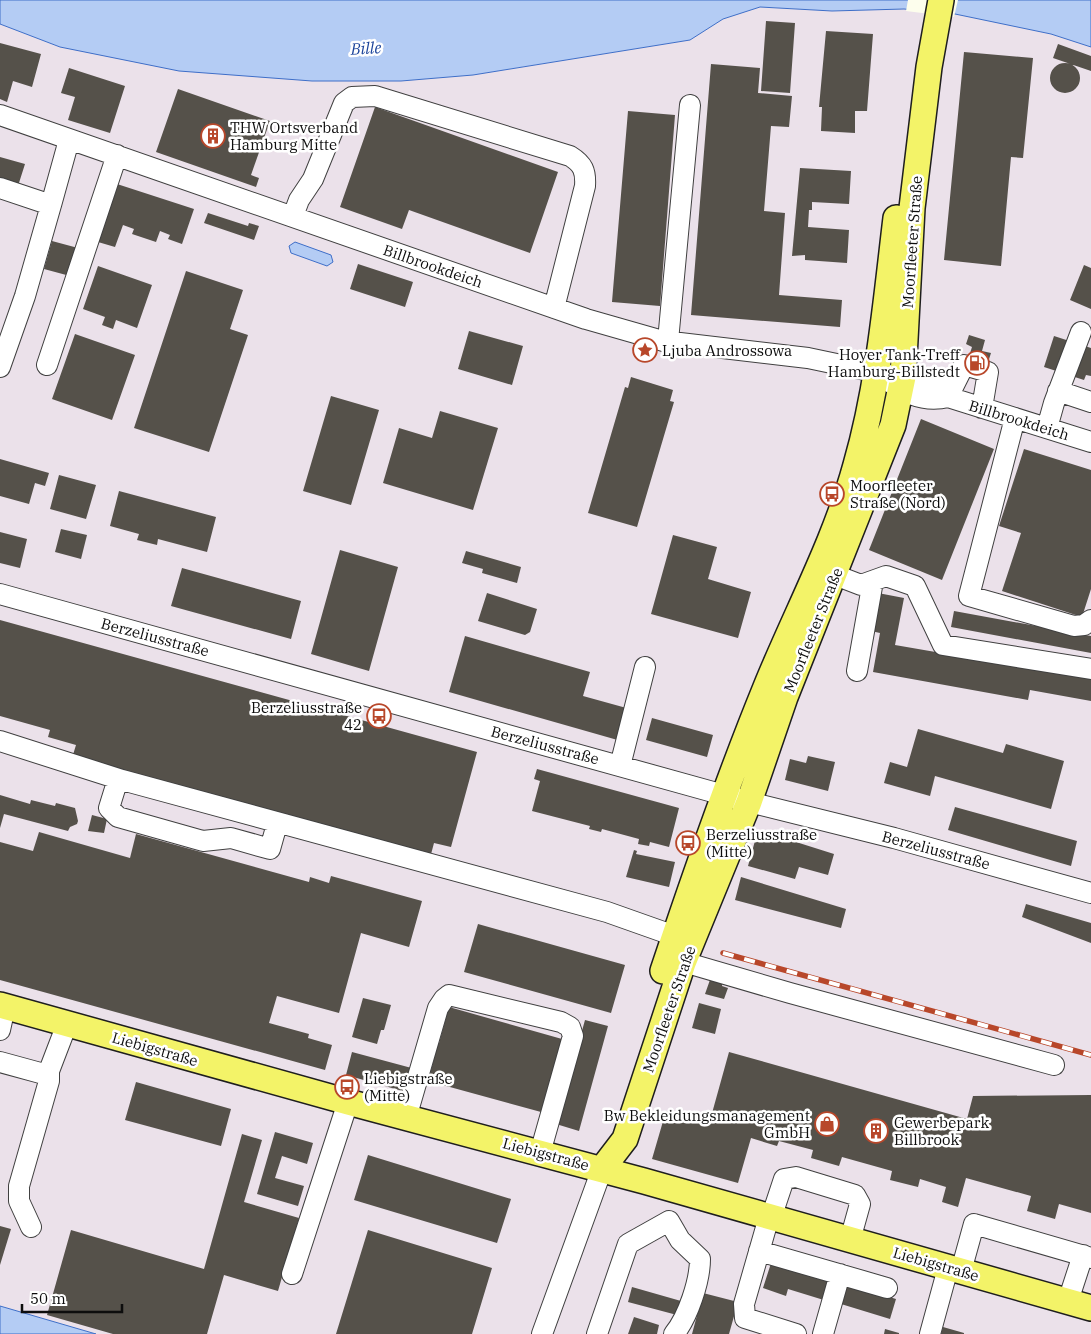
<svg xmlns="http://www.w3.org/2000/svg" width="1091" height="1334" font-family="'IBM Plex Serif',serif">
<rect width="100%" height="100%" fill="#fdfeed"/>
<path fill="#ebe1ea" d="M760,7L832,11L904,9L955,14L1051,34L1091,47V1334H96L0,1306V24L60,47L312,81H401L473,75L690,40L723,19Z"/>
<path fill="#b4ccf4" stroke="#3e6ec8" d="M0,0H1091V47L1051,34L955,14L904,9L832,11L760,7L723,19L690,40L473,75L401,81H312L179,71L60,47L0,24Z
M295,242L331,255L333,262L327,266L291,253L289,246Z
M0,1306L96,1334H0Z"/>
<path fill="#fdfeed" d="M908,0H958L954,17L906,11Z"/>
<path fill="#55514a" d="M766,21L795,23L790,93L761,91Z
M826,31L873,34L867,111H855V133L821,131L822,107H819Z
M0,43L41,54L32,87L13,81L7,102L0,99Z
M1058,44L1091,56V71L1053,58Z
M964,52L1033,58L1023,158L1011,157L1001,266L944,260Z
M1050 78a15 15 0 1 1 30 0a15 15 0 1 1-30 0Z
M711,64L760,68L758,93L792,96L789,127L771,126L764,211L785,213L779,295L842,300L840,327L691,315Z
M69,68L125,86L110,133L68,120L75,97L61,93Z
M178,89L270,121L251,175L259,178L256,187L156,152Z
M375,107L558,172L530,253L409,210L402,229L340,207Z
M628,111L675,115L660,306L612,302Z
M0,157L25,164L18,186L0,181Z
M800,168L851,171L849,204L812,202V210H809L808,227L849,230L847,263L805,260V255L792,256Z
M117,184L194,209L182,244L168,239L170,235L160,231L156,242L132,234L134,229L123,225L115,247L98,242Z
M208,213L248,226L249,223L259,226L254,240L204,223Z
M52,241L78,248L70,276L44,269Z
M358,264L413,282L405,307L350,289Z
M1084,265L1091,268V309L1070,300Z
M98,266L152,285L137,328L116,320L113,329L102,325L105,317L83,309Z
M186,271L243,290L230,329L248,335L209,452L134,428Z
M469,331L523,346L512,385L458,369Z
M75,334L135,355L112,420L52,399Z
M969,335L985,340L982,351L991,353L982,381L963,375L972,347L966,344Z
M1054,336L1091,348V376L1086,375L1084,380L1044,367Z
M631,377L673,390L670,401L674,402L637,527L588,513L625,387L628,388Z
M331,396L379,410L351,505L303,491Z
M440,411L498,428L473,510L383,483L399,428L432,438Z
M921,419L994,449L942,580L869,550Z
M1024,449L1091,470V589L1082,617L1002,591L1021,533L999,526Z
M0,459L49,473L45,486L35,483L29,504L0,496Z
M59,475L96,485L86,519L50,509Z
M119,491L216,517L207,552L158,539L157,545L137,540L139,534L110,526Z
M61,529L87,535L81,559L55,552Z
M0,532L27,539L20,568L0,563Z
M673,535L717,547L708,579L751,592L738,638L651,614Z
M340,550L398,567L369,671L311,654Z
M466,551L521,567L517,583L482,573L483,569L462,563Z
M182,568L301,601L291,639L171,606Z
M487,593L537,609L530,632L525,635L478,621Z
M878,593L904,598L895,645L1091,679V701L1030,690L1028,700L873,672L880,633L871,631Z
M954,611L1091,636V653L951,627Z
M0,620L477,752L451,847L434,843L430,858L72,758L76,745L48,737L50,730L0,716Z
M465,636L590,672L583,696L630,709L621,741L449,692Z
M652,718L713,735L707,757L646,740Z
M918,729L1003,753L1006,744L1064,761L1051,809L935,776L930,796L884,783L890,762L907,767Z
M808,756L835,762L828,791L785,780L790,759L806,763Z
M537,769L679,808L669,847L650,842L649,846L638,844L639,839L602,829L601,832L589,829L590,826L532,811L540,781L534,779Z
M0,795L30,804L31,800L55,806L56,803L75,808L78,821L77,824L70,827L68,831L4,814L0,828Z
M955,807L1077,841L1071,866L948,830Z
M92,815L107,819L104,833L88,831Z
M758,830L834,854L828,875L799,867L795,879L748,866Z
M39,832L130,858L136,834L309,882L310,877L329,883L331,876L422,901L409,947L361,933L339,1013L277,996L269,1023L309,1034L308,1038L332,1045L325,1070L0,980V842L33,851Z
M634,850L637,851L636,854L675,862L669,887L626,877Z
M741,877L846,909L841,928L735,900Z
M1026,904L1091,923V943L1022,917Z
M478,924L625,965L611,1013L464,972Z
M711,977L723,980L722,986L728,988L724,999L705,994Z
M363,998L391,1005L384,1030H381L377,1044L352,1037Z
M699,1003L721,1009L715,1034L692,1028Z
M449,1007L562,1039L541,1112L428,1081L434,1059L429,1058L434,1041L439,1043Z
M585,1020L608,1026L579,1131L556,1124Z
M352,1052L419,1070L406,1092L346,1075Z
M729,1052L967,1119L973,1096L1091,1095V1213L1059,1204L1055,1219L1027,1211L1031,1196L966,1178L958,1207L942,1202L946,1187L920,1179L918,1187L890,1180L892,1171L842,1157L839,1166L811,1158L813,1150L779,1141L777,1146L751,1138L738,1183L652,1159L666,1111L709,1124Z
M136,1082L231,1109L221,1146L125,1120Z
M275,1132L313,1143L307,1164L282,1156L275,1178L304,1186L298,1206L257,1194Z
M242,1134L262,1140L244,1202L299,1218L278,1291L224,1275L207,1334H113L47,1315L71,1230L204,1269Z
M368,1155L511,1199L497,1243L354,1200Z
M0,1226L11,1229L0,1265Z
M368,1230L492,1268L472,1334H336Z
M772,1260L834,1279L827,1301L788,1289L786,1296L763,1288Z
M847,1284L896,1299L890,1319L841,1304Z
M632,1287L681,1301L677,1315L628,1302Z
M703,1293L738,1302L729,1334H692Z
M634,1317L659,1325L657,1334H628Z
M943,1327L964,1333V1334H941Z
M885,1329L899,1333V1334H884Z"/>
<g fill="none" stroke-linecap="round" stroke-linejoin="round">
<g stroke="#404040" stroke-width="22">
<path id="minor" d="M0,115L586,319L663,341L808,358L941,386L948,397
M0,188L51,205L69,140
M293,216L299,200L313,179L344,103L352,97L375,96L570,156C583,164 586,171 585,186L554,308
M668,341L690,105
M47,365L117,155
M0,367L25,296L51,205
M890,382C907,395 927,402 948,397L1091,442
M1058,391L1091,402
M948,397L964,365L988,372L982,408
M1015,418L969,596L1074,626L1084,625L1091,620
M1047,428L1054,403L1081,332
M835,575L861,585L886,576L915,586L943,645L1091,669
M0,594L749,802L894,838L1091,893
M857,671L873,581
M0,741L122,780L607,912L689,941
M620,766L645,667
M118,779L109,808L118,817L203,841L231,838L270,849L277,824
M670,958L790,993L1054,1065
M0,1030L5,1007
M0,1062L44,1074L49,1071L67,1024
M406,1118L438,1008L444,999L449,995L561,1022L570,1027L573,1036L540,1153
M769,1217L744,1304L745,1318L796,1334
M771,1218L784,1179L796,1177L855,1195L860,1204L850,1240
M31,1227L19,1201V1186L49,1081V1071
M759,1251L887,1288
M961,1271L974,1224L1091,1258
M292,1274L348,1102
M1068,1301L1083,1255
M542,1334L602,1169
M597,1334L628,1244L669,1221L680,1240L700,1259C700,1281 688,1317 674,1334
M823,1334L840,1274
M930,1334L948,1268"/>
</g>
<g stroke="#1e1e1e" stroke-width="28">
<path id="major" d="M663,971C695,875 728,780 766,687C796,613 835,542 856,465C879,385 886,301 896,218
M0,1005L348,1102L644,1181L1091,1308
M602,1169L625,1139L683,963L749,802L785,697L893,425L903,377L912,208L929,67L941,0"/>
</g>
<use href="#minor" stroke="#fff" stroke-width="20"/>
<use href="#major" stroke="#f3f368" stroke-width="25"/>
<g stroke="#b8472a" stroke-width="5.5">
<path id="rail" d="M723,953L1091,1055"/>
</g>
<use href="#rail" stroke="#fff" stroke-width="4" stroke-dasharray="11" stroke-linecap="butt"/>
</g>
<defs>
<g id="building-ring" transform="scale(1.25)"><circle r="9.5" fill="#fff" stroke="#b8472a" stroke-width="1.5"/><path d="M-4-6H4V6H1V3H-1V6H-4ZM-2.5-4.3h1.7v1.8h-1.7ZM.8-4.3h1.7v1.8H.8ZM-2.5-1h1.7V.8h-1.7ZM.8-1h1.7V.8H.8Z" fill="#b8472a"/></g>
<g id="sight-ring" transform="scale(1.25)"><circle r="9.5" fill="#fff" stroke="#b8472a" stroke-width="1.5"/><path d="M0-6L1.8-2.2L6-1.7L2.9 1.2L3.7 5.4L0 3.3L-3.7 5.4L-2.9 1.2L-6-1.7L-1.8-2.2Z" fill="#b8472a"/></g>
<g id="fuel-ring" transform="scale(1.25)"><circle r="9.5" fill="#fff" stroke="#b8472a" stroke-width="1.5"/><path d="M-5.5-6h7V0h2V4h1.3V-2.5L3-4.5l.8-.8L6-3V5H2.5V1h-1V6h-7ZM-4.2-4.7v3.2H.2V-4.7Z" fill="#b8472a"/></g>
<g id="bus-ring" transform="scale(1.25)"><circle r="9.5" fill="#fff" stroke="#b8472a" stroke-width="1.5"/><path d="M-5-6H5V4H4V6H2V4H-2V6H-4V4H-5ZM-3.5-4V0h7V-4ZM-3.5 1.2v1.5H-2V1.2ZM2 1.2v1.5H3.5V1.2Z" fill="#b8472a"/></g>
<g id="shop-ring" transform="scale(1.25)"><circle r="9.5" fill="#fff" stroke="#b8472a" stroke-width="1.5"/><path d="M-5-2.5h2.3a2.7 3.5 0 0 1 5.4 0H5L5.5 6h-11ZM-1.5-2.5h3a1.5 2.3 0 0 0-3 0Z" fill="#b8472a"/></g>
</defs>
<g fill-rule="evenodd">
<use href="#building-ring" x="213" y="136"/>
<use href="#sight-ring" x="645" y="350"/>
<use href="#fuel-ring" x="977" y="363"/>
<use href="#bus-ring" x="832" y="494"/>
<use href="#bus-ring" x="379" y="716"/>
<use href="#bus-ring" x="688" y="843"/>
<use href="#bus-ring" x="347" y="1087"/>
<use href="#shop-ring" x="827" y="1124"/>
<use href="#building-ring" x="876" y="1131"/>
</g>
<g text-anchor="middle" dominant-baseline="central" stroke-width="5" stroke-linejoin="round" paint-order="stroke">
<g font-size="15" fill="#0d0d0d" stroke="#fff" text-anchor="start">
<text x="230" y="127">THW Ortsverband<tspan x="230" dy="17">Hamburg Mitte</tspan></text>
<text x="662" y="350">Ljuba Androssowa</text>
<text x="960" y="354" text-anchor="end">Hoyer Tank-Treff<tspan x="960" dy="17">Hamburg-Billstedt</tspan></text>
<text x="850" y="485">Moorfleeter<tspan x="850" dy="17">Straße (Nord)</tspan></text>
<text x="362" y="707" text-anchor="end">Berzeliusstraße<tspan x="362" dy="17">42</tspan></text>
<text x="706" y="834">Berzeliusstraße<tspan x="706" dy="17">(Mitte)</tspan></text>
<text x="364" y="1078">Liebigstraße<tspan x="364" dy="17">(Mitte)</tspan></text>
<text x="810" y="1115" text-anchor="end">Bw Bekleidungsmanagement<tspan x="810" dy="17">GmbH</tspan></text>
<text x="894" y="1122">Gewerbepark<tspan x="894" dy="17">Billbrook</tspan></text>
</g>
<g font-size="15" fill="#0d0d0d" stroke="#fff">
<text transform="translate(912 242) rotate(-86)">Moorfleeter Straße</text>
<text transform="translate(433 266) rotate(19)">Billbrookdeich</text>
<text transform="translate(1019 420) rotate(17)">Billbrookdeich</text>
<text transform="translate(813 630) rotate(-68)">Moorfleeter Straße</text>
<text transform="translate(155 637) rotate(15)">Berzeliusstraße</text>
<text transform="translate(545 745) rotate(15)">Berzeliusstraße</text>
<text transform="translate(936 850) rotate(15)">Berzeliusstraße</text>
<text transform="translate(669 1009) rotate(-71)">Moorfleeter Straße</text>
<text transform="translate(155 1049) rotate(16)">Liebigstraße</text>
<text transform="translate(546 1154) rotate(15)">Liebigstraße</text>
<text transform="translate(936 1264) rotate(16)">Liebigstraße</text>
</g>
<g font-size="16" font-style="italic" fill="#1b439a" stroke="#fff">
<text transform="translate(366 48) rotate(-3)">Bille</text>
</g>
</g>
<path d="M22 1304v8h100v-8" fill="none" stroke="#0d0d0d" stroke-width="2.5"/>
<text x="30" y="1304" font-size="15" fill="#0d0d0d" stroke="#ffffff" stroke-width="4" paint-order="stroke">50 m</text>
</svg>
